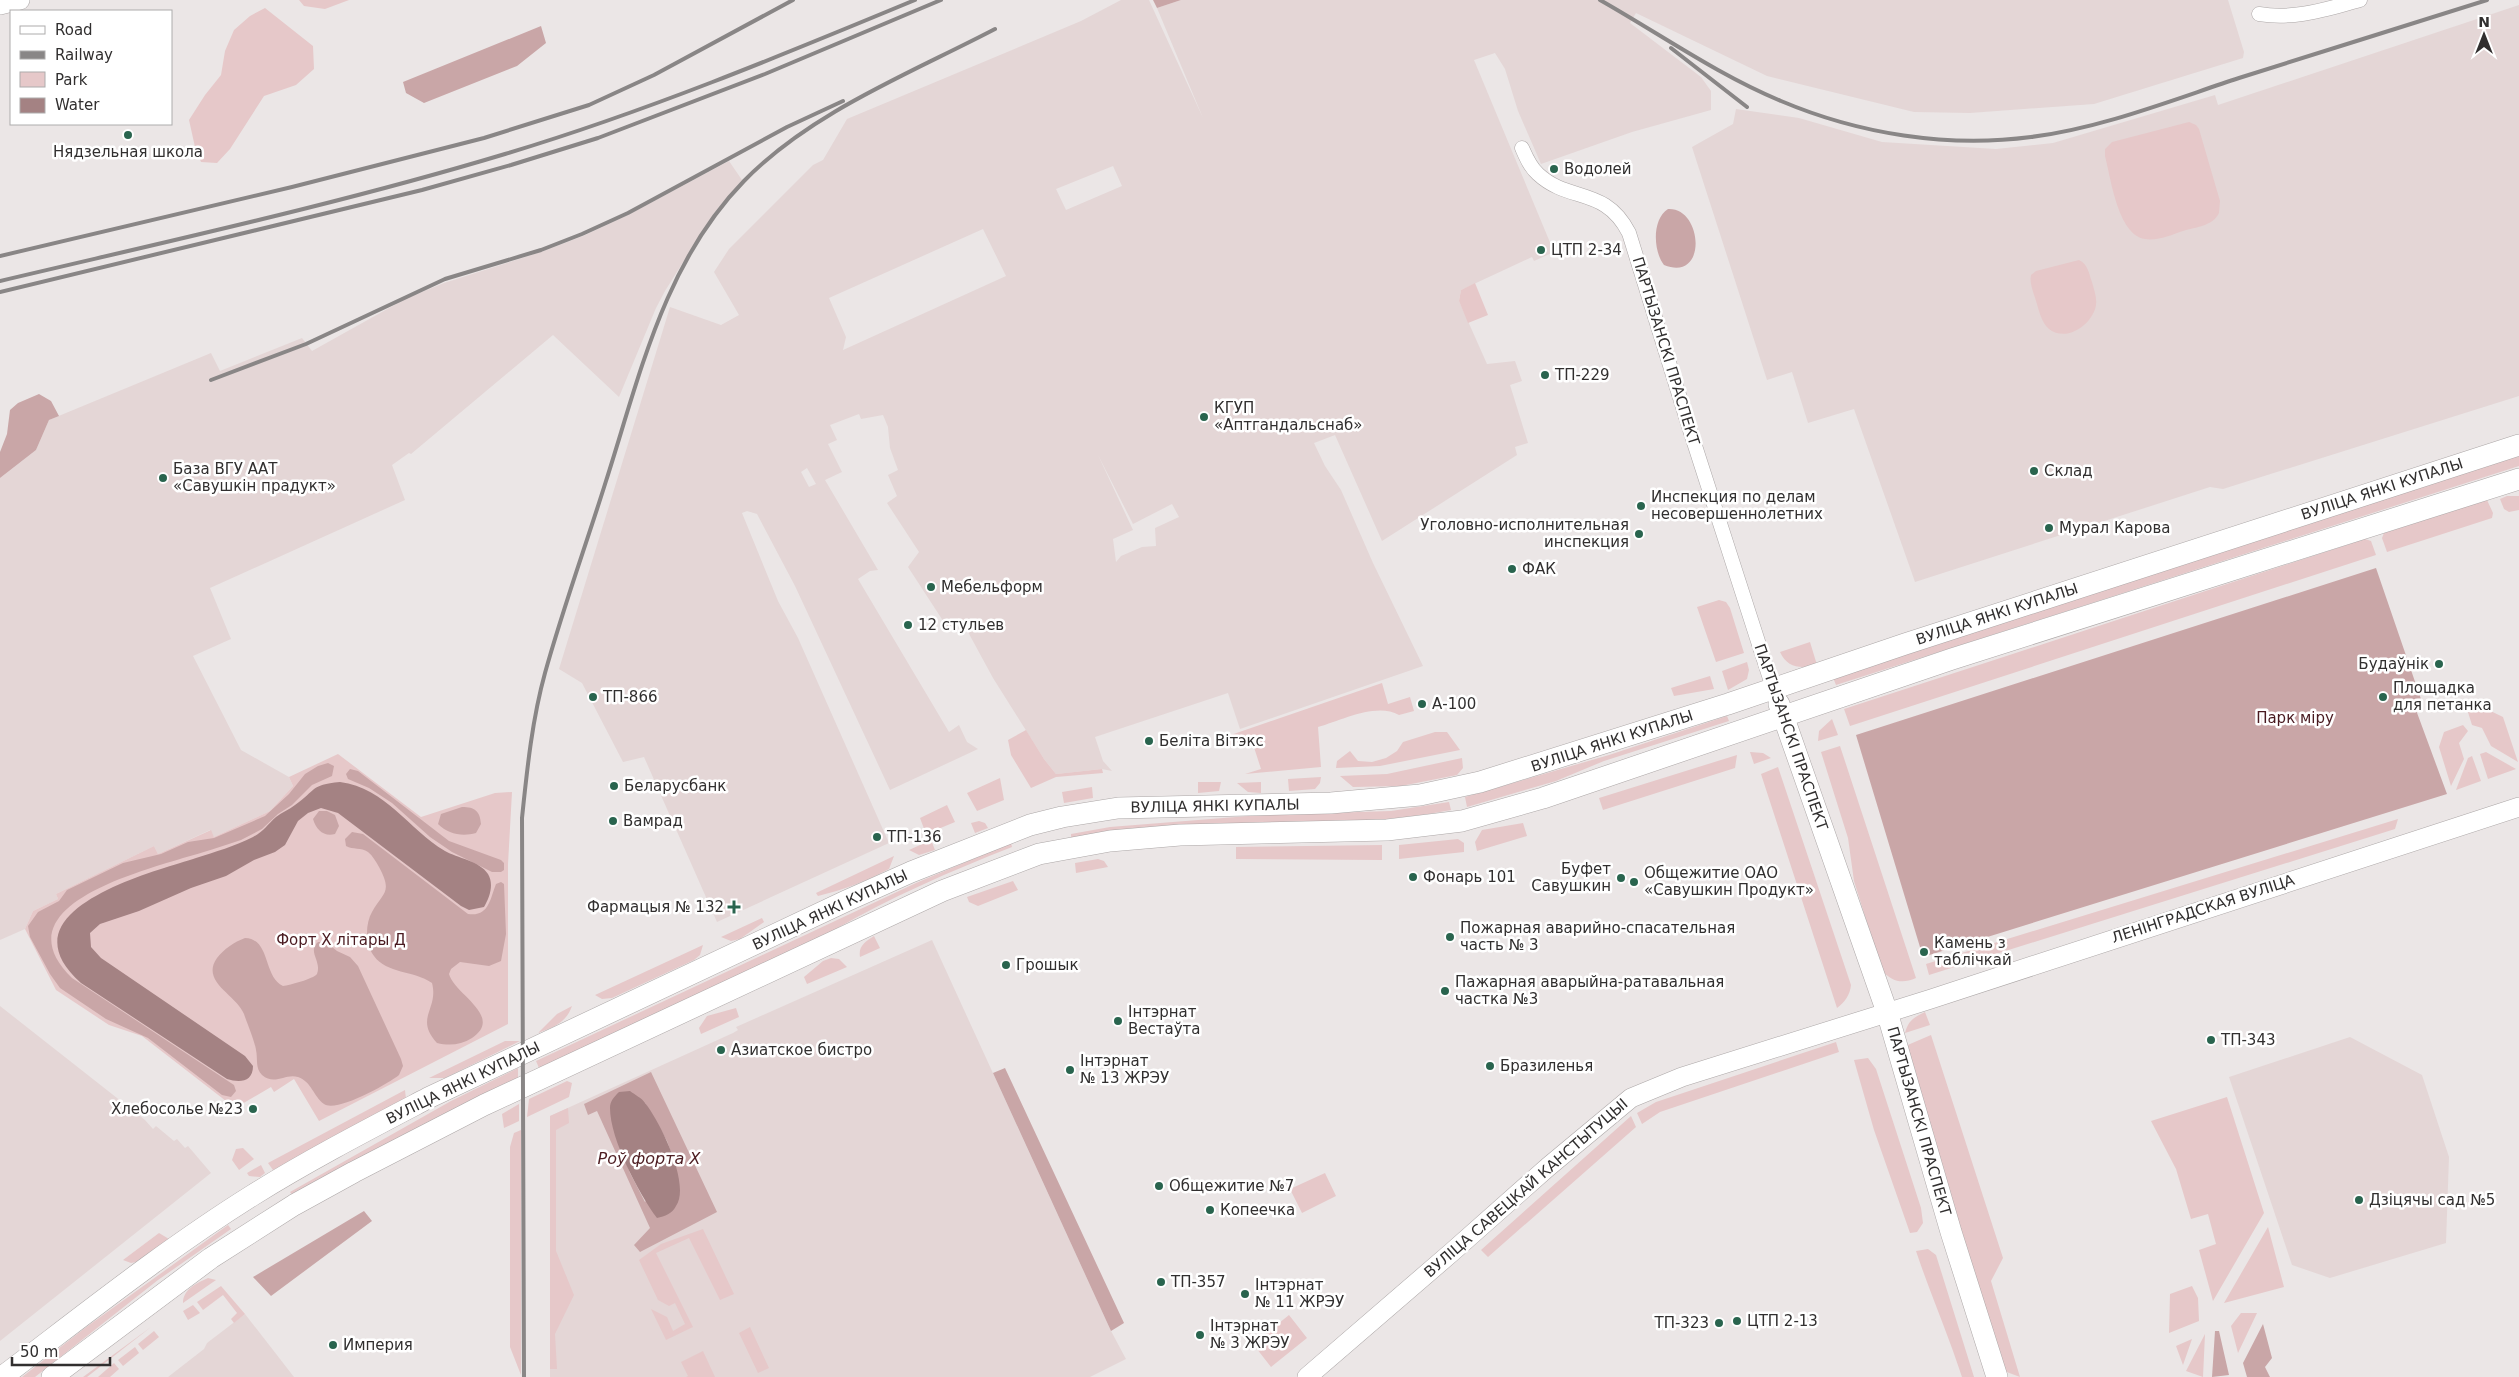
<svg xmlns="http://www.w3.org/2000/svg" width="2519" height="1377" font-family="'DejaVu Sans',sans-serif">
<rect width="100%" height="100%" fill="#ebe6e6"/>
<path fill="#e4d6d6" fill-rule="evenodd" d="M1121,0H1149L1203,118L1157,8L1181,0H2228L2244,52L2243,58L2094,104L1970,113L1914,112L1767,76L1636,13L1630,23L1701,77L1711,91V110L1632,132L1541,164L1518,111L1505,69L1495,53L1474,60L1554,252L1534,261L1532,257L1461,290L1459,301L1487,364L1515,361L1522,381L1510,385L1528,443L1515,447L1517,455L1382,541L1335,435L1314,443L1325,466L1341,490L1373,563L1423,666L1240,729L1228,693L1095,737L1103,761L1112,771L1102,769L1056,774L1044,759L993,678L962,621L949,630L908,567L919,552L887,503L897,496L888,475L898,470L890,448L888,427L883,415L861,419L859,414L830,425L837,440L828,444L842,472L825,480L878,570L870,571L858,579L949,732L959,725L967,742L978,749L890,790L795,586L757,514L747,511L742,513L778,601L798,638L889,843L717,922L644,757L623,762L582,683L559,669L670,307L721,325L739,315L714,272L729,249L813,165L823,160L847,119L1081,21ZM1113,166L1122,186L1066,210L1056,189ZM983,229L1006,276L843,350L846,337L829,298ZM1098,455L1133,524L1172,504L1179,517L1155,528L1156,546L1142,547L1121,556L1116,562L1113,539L1133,530ZM807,468L816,484L809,487L801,472Z
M2519,5V396L2223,489L2210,487L1915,582L1854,409L1808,423L1792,372L1767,380L1692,147L1733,124L1736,109L1799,118L1882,142L1996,149L2053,143L2215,95L2218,105Z
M729,161L742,180L714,213L665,291L656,308L619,397L553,335L411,454L409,453L392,465L405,500L210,588L231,639L193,656L241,750L289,777L293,786L270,811L214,837L210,830L158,854L154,846L56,894L58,899L33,911L25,929L0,940V478L36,450L49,420L211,353L220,371L302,338L312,351L407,298L444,283L541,252L583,236L628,215Z
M932,940L1111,1331L1126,1359L1090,1377H550V1116L733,1033L738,1030L736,1027Z
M0,1006L145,1120L153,1129L156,1126L174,1141L177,1139L185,1148L188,1146L211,1173L0,1341Z
M2350,1037L2422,1075L2449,1157L2446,1243L2330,1278L2292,1265L2229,1077Z
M245,1314L294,1377H168L204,1349L207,1343Z"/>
<path fill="#e6c8c9" d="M299,0H349L325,9L304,6Z
M265,8L313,46L314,69L296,85L264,96L230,149L217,163L201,162L195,147L189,120L205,95L221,75L225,51L234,30L250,16Z
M2189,122L2196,125L2199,129L2220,201L2219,213C2213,226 2196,227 2183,231C2171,235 2158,241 2145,239C2118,235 2111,179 2105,156V149L2112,142Z
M2079,260C2088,264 2089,274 2092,282C2094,290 2097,297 2096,305C2093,324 2067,343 2049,329C2041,322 2039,310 2036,301C2034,293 2029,284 2031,275L2036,271Z
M1475,283L1488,315L1468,323L1459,301L1461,290Z
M2519,455V466L1836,685L1832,675Z
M2507,496H2519V510L2509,512L2504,509L2500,499Z
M2487,500L2493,513L2492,518L2387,552L2382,538L2384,533Z
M2365,539L2371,541L2376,555L1850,726L1844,709Z
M1719,600L1726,602L1730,608L1744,653L1716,662L1697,607Z
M1810,642L1817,665C1801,669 1787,668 1780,652Z
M1747,662L1749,670L1747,679L1728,690L1722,671Z
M1710,676L1714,689L1674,696L1671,688Z
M1382,683L1388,704L1410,697L1414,711L1399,715C1377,702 1342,720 1318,727L1321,767L1245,774L1261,769L1251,738L1228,746L1222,738Z
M2476,704L2503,717L2518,762L2491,746L2482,728L2472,725L2466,706Z
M1727,716L1729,721L1604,761L1556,781L1467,807L1465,797L1609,755Z
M1832,719L1838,735L1818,741L1819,731Z
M2463,725L2468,731L2459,743L2464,759L2451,786L2439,747L2444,732Z
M1026,730L1044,759L1056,774L1102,769L1103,773L1056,777L1031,788L1011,755L1008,740Z
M1435,732H1447L1460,750L1380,766L1336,768L1337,761L1350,751L1358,761L1372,762L1386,758L1397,751L1403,742Z
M1840,746L1916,978C1902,984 1893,982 1882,971L1854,881L1848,838L1821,752Z
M1750,752L1763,753L1771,758L1754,764Z
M2486,752L2516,769L2488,779L2480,754Z
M338,754L421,817L495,793L512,792L508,864V1024L319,1121L294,1079L274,1092L271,1087L235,1108L142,1036L109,1025L56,990L25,929L33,911L58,899L56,894L154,846L158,854L211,830L214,837L270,811L293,786L289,777Z
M1737,755L1735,768L1603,810L1599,798Z
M2472,756L2481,781L2456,790L2468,758Z
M1462,758L1463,768L1457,775L1401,786L1353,787L1340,776L1387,774Z
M1778,767L1851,985C1850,995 1845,1002 1837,1008L1761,774Z
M1321,777L1320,783L1315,789L1289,791L1288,779Z
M1000,778L1004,800L977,811L967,793Z
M1198,782H1221L1219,791L1198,793Z
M1261,782V793L1248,792L1237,783Z
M1092,787L1093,798L1064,803L1062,792Z
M1449,802L1451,810C1326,835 1196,812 1071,838V834L1110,827L1261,815L1391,811Z
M947,805L955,822L926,834L920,818Z
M2398,819L2395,829L1929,975L1926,964Z
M979,821L985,823L988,828L975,833L971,823Z
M1523,823L1527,836L1477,851L1475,842L1482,830Z
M1458,839L1464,843V852L1399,859V845Z
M931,840L935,850L919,855L909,850Z
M1011,843L1012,847C951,871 891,897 834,930L539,1068L536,1061L916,883Z
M1382,845V860L1236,859V847Z
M894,856L889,869C867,881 843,890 818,896L816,893Z
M1098,859L1104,861L1108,867L1076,873L1075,863Z
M1013,881L1018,890L978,906L969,902L967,897Z
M762,918L764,922L740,939L731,941L721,937Z
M874,936L880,948L860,957C858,946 866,941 874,936Z
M703,945L700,955L694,960L612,998L602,999L595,995Z
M831,958L839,959L847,967L807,984L804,977L823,961Z
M572,1006C566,1023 554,1027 538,1033L557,1014Z
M736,1008L739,1017L701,1034L699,1028L707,1016Z
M1925,1012L1930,1025L1905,1033C1908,1021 1914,1017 1925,1012Z
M1931,1035L2003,1258L1991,1281L2020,1377L2004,1371L1903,1047Z
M505,1041H520L445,1078H429Z
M1836,1042L1839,1052L1660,1112L1642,1124L1637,1113L1656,1102Z
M1868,1058L1876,1069L1921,1208L1923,1223L1917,1232L1910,1233L1874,1130L1854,1060Z
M518,1068V1078L293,1196L290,1192L451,1101Z
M567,1081L572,1083L569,1097L527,1117L529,1099Z
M405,1090L406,1099L273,1170L268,1163Z
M2227,1097L2264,1213L2213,1301L2199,1250L2216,1244L2208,1214L2191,1219L2176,1169L2151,1121Z
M519,1104V1121L504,1128L502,1114Z
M568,1108L569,1123L556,1130V1251L574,1295L555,1334L557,1369H550V1116Z
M1631,1116L1636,1127L1488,1257L1481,1250Z
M521,1130V1375L510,1347V1147L514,1133Z
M243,1148L254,1159L239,1170L232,1160L236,1149Z
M261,1165L265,1173L260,1177L249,1176L247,1173Z
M1325,1173L1336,1196L1302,1213L1290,1189Z
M228,1225L231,1229L158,1280L35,1377H22L85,1328Z
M2268,1227L2284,1287L2224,1303Z
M703,1229L734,1294L720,1300L689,1238L656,1253L693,1327L666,1340L651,1309L667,1317L673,1331L685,1324L675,1303L669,1306L658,1300L639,1260L661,1244Z
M159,1233L169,1239L136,1262L131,1263L123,1260Z
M1928,1249L1936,1255L1974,1377H1962C1948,1334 1930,1293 1916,1251Z
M208,1278L216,1280L183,1303C183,1289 197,1283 208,1278Z
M221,1286L245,1314L234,1323L231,1319L237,1313L223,1295L203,1310L197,1302Z
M2192,1286L2198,1298L2199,1321L2169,1333L2170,1294Z
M193,1305L200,1313L188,1320L183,1311Z
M2241,1313H2257L2238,1353L2231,1326Z
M1289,1315L1307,1338L1271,1367L1253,1344Z
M151,1327L87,1377H83Z
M750,1327L769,1368L758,1373L739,1333Z
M154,1331L159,1337L143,1350L138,1344Z
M2205,1334L2203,1377L2186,1371Z
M2192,1339L2183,1365L2176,1346Z
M135,1347L139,1353L123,1366L118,1360Z
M703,1351L715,1377H686L688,1376L681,1362Z
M114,1363L119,1369L110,1377H98Z"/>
<path fill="#c9a6a7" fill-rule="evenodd" d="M1153,0H1181L1157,8Z
M541,26L546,43L517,66L424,103L406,93L403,82Z
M1668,209C1703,207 1708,283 1664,265C1653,251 1652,219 1668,209Z
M39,394L51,401L59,416L49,420L36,450L0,478V452L7,434L10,410L18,403Z
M2376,568L2423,705L2416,710L2447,794L1923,957L1856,735Z
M328,763L334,766L332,776L312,785L292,805L278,814L262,829L241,840C222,846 202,853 183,858C135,873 0,908 72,978L234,1085L236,1091L231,1097L222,1095L148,1038L106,1019L60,988L50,974L30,937L28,926L38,912L59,901L67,890L123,863L161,854L188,842L214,838L265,816L289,794L305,774L318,766Z
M350,769L358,771L449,841L501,860L504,863V870L501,872H492L452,852L430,837L392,803L369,788L348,779L346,774Z
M462,807C475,807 480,811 481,824L476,833C462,837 448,834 438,824L441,814Z
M319,811H327L335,815L339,826L335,834C324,837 316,830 313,819Z
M352,832L363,834L468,914C489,917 490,899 496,884L501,882L504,884L506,934L501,961L489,966L460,962L451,969L449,974C455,995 504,1016 472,1038C461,1045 449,1046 437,1043C414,1018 439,1009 432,983C413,970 387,974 374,956C365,945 365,924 372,912C383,892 393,893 379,867C376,862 373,856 368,852C361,847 353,850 346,846L345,839Z
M245,938C271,939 263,977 283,986C290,985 313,979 317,974C322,961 307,952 318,942H326L337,951L350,957L358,966L401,1059L403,1066L399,1075C388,1084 336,1113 324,1104C313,1096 312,1082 298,1077C285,1073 275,1086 262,1075C255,1068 258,1059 256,1050C255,1042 247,1023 244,1014C237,995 200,982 217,958C224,949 234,942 245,938Z
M1005,1068L1124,1323L1111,1331L993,1073Z
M651,1072L717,1212L640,1252L634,1245L650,1228L597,1111L588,1115L584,1104ZM645,1103L667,1141L676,1166L645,1202L630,1173L615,1133Z
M364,1211L372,1221L271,1296L253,1277Z
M2263,1324L2272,1358L2265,1367L2270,1377H2247L2243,1363Z
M2215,1331H2219L2229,1375L2212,1377Z"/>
<path fill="#a48283" d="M340,782C386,788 408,829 445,851C457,858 480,861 488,874C494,884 490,897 484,907L469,910L461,906L338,813L321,808L308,813L298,821L285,845L275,852L254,860L226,876L191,888L139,911L100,924L90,933L91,947L101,958L245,1056L253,1066C253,1082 240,1083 227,1079L81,983C0,911 149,873 196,858C215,852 235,846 253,837C263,832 268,824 276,817C282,812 289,810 295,805C317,790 309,785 340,782Z
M630,1091C635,1095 642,1098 645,1103C660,1121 691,1185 676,1206C672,1214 665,1216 657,1218C639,1194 610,1139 610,1108C610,1101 614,1097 619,1092Z"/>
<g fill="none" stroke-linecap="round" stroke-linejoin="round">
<g stroke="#aca7a7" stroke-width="15">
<path id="street" d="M2259,14C2295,20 2326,9 2360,0
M1522,148C1526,157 1530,167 1538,174C1569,203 1605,186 1629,233L1689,427L1773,688"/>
</g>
<g stroke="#aca7a7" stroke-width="20">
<path id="secondary" d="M0,5L20,0
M1307,1377L1452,1252L1548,1167L1631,1098L1682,1077L1931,999L2519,807"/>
</g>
<g stroke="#aca7a7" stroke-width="22">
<path id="primary" d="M1779,704L1887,1012L1951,1232L1997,1377
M2,1377C84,1315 165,1250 253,1195C309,1160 369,1129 428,1098L846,901L911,872L1030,825L1062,817L1118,808L1331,803L1420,795L1480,782L1728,704L1905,644L2519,445
M52,1377L211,1258L294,1205L354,1172L484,1105L942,891L1039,854L1110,841L1180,835L1387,830L1462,821L1543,798L1952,659L2519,479"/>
</g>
<use href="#street" stroke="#fff" stroke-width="14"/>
<use href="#secondary" stroke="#fff" stroke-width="19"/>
<use href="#primary" stroke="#fff" stroke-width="21"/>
<path stroke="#898686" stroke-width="4" d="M1600,0C1660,34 1718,75 1781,101C1859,134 1947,148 2031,137C2102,128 2172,100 2239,78C2322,52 2404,26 2487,0
M1671,48L1747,107
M0,256L292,187L484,138L589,105L654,75L793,0
M0,281C169,241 339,204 505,154C645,112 780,56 915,0
M0,292L422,190L511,165L598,138L765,74L941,0
M211,380L306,344L445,279L541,250L582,234L628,213L787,127L843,101
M524,1377L522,818C527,770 532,720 545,673C563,608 586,545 606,481C640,375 664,263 744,181C811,112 911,73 995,29"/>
</g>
<g fill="#29644e" stroke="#fff" stroke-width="2">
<circle cx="128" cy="135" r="5"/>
<circle cx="1554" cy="169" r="5"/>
<circle cx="1541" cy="250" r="5"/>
<circle cx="1545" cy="375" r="5"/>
<circle cx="1204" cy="417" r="5"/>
<circle cx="2034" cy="471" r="5"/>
<circle cx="163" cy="478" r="5"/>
<circle cx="1641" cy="506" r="5"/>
<circle cx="2049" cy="528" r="5"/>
<circle cx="1639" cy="534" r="5"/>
<circle cx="1512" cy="569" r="5"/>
<circle cx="931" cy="587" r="5"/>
<circle cx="908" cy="625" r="5"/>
<circle cx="2439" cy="664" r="5"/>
<circle cx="593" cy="697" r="5"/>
<circle cx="2383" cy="697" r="5"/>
<circle cx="1422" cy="704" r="5"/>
<circle cx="1149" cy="741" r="5"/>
<circle cx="614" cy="786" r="5"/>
<circle cx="613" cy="821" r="5"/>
<circle cx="877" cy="837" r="5"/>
<circle cx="1413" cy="877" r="5"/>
<circle cx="1621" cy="878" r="5"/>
<circle cx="1634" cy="882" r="5"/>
<path d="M731.5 899.5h5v5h5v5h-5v5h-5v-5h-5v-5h5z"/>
<circle cx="1450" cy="937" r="5"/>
<circle cx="1924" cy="952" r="5"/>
<circle cx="1006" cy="965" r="5"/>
<circle cx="1445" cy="991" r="5"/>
<circle cx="1118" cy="1021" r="5"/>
<circle cx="2211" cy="1040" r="5"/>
<circle cx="721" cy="1050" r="5"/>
<circle cx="1490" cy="1066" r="5"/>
<circle cx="1070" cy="1070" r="5"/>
<circle cx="253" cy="1109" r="5"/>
<circle cx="1159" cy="1186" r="5"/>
<circle cx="2359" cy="1200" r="5"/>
<circle cx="1210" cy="1210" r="5"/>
<circle cx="1161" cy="1282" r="5"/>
<circle cx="1245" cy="1294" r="5"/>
<circle cx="1737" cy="1321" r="5"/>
<circle cx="1719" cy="1323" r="5"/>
<circle cx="1200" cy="1335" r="5"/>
<circle cx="333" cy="1345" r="5"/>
</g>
<g text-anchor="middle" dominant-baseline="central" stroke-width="5" stroke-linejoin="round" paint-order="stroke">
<g font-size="15" fill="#312f2f" stroke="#fff" text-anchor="start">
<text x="128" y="152" text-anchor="middle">Нядзельная школа</text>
<text x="1564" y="169">Водолей</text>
<text x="1551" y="250">ЦТП 2-34</text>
<text x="1555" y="375">ТП-229</text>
<text x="1214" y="408">КГУП<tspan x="1214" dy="17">«Аптгандальснаб»</tspan></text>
<text x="173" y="469">База ВГУ ААТ<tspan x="173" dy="17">«Савушкін прадукт»</tspan></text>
<text x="2044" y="471">Склад</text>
<text x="1651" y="497">Инспекция по делам<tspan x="1651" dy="17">несовершеннолетних</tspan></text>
<text x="1629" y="525" text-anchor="end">Уголовно-исполнительная<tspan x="1629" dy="17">инспекция</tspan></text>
<text x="2059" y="528">Мурал Карова</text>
<text x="1522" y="569">ФАК</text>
<text x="941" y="587">Мебельформ</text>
<text x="918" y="625">12 стульев</text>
<text x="2429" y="664" text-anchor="end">Будаўнік</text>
<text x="2393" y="688">Площадка<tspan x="2393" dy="17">для петанка</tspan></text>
<text x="603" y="697">ТП-866</text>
<text x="1432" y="704">А-100</text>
<text x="1159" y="741">Беліта Вітэкс</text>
<text x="624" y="786">Беларусбанк</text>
<text x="623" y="821">Вамрад</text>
<text x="887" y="837">ТП-136</text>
<text x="1611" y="869" text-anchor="end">Буфет<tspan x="1611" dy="17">Савушкин</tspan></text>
<text x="1644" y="873">Общежитие ОАО<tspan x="1644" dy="17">«Савушкин Продукт»</tspan></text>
<text x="1423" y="877">Фонарь 101</text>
<text x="724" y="907" text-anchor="end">Фармацыя № 132</text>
<text x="1460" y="928">Пожарная аварийно-спасательная<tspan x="1460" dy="17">часть № 3</tspan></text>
<text x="1934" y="943">Камень з<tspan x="1934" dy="17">таблічкай</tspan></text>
<text x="1016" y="965">Грошык</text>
<text x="1455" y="982">Пажарная аварыйна-ратавальная<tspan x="1455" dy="17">частка №3</tspan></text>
<text x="1128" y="1012">Інтэрнат<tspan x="1128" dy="17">Вестаўта</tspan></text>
<text x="2221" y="1040">ТП-343</text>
<text x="731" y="1050">Азиатское бистро</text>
<text x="1080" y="1061">Інтэрнат<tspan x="1080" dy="17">№ 13 ЖРЭУ</tspan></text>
<text x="1500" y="1066">Бразиленья</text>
<text x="243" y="1109" text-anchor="end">Хлебосолье №23</text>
<text x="1169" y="1186">Общежитие №7</text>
<text x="2369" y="1200">Дзіцячы сад №5</text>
<text x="1220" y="1210">Копеечка</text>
<text x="1171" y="1282">ТП-357</text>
<text x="1255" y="1285">Інтэрнат<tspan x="1255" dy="17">№ 11 ЖРЭУ</tspan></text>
<text x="1747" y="1321">ЦТП 2-13</text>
<text x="1709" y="1323" text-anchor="end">ТП-323</text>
<text x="1210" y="1326">Інтэрнат<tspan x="1210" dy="17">№ 3 ЖРЭУ</tspan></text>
<text x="343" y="1345">Империя</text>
</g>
<g font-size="15" fill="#312f2f" stroke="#fff">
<text transform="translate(1666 351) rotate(73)">ПАРТЫЗАНСКІ ПРАСПЕКТ</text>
<text transform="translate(2382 489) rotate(-18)">ВУЛІЦА ЯНКІ КУПАЛЫ</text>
<text transform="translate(1997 614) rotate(-18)">ВУЛІЦА ЯНКІ КУПАЛЫ</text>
<text transform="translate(1791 737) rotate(71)">ПАРТЫЗАНСКІ ПРАСПЕКТ</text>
<text transform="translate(1612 741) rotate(-18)">ВУЛІЦА ЯНКІ КУПАЛЫ</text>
<text transform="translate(1215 806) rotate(-1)">ВУЛІЦА ЯНКІ КУПАЛЫ</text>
<text transform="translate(2203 909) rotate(-18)">ЛЕНІНГРАДСКАЯ ВУЛІЦА</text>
<text transform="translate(830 910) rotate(-25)">ВУЛІЦА ЯНКІ КУПАЛЫ</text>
<text transform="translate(463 1083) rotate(-26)">ВУЛІЦА ЯНКІ КУПАЛЫ</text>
<text transform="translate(1919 1121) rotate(74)">ПАРТЫЗАНСКІ ПРАСПЕКТ</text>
<text transform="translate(1526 1188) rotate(-41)">ВУЛІЦА САВЕЦКАЙ КАНСТЫТУЦЫІ</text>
</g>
<g font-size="15" fill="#491a20" stroke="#fff">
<text x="2295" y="718">Парк міру</text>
<text x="341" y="940">Форт X літары Д</text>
</g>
<g font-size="16" font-style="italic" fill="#4d1d22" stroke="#fff">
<text x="649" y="1158">Роў форта X</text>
</g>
</g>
<rect x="10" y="10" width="162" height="115" fill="#ffffff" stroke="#adacac"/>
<rect x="20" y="26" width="25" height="8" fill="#ffffff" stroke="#adacac"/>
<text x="55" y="35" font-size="15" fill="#312f2f">Road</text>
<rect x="20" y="51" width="25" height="8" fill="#898686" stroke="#adacac"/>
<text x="55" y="60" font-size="15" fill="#312f2f">Railway</text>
<rect x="20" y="72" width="25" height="15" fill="#e6c8c9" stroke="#adacac"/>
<text x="55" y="85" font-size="15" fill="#312f2f">Park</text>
<rect x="20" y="98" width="25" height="15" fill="#a48283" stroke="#adacac"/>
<text x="55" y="110" font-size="15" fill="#312f2f">Water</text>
<g transform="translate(2484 35)" stroke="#ffffff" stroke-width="4" paint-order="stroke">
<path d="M0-4L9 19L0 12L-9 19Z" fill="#312f2f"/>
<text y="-8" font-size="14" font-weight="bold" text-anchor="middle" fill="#312f2f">N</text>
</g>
<path d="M12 1357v8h98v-8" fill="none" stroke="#312f2f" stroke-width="2.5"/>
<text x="20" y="1357" font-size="15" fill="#312f2f" stroke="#ffffff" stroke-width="4" paint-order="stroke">50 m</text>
</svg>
